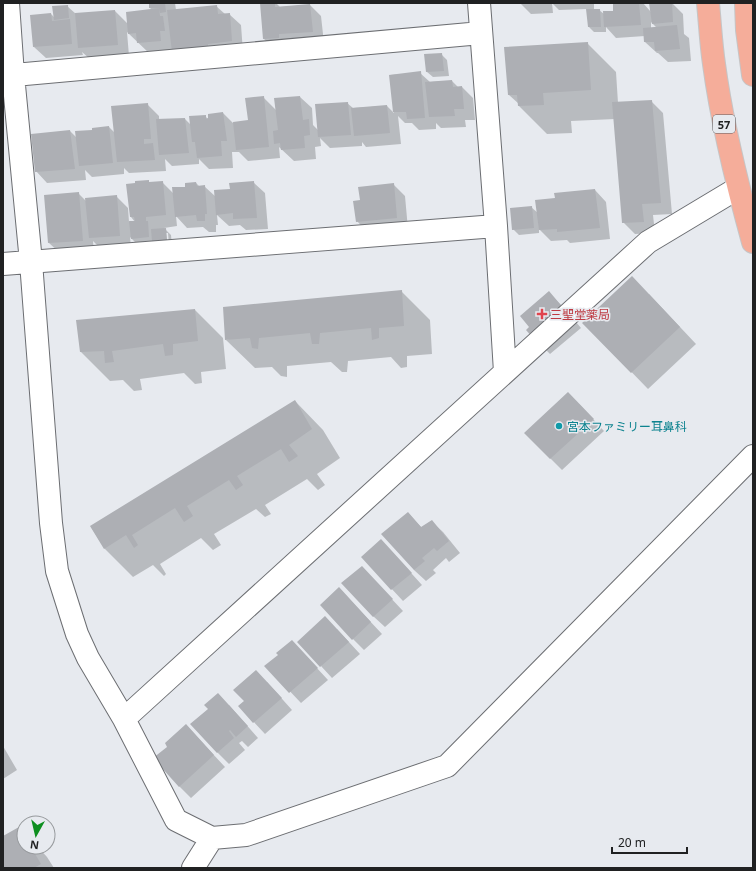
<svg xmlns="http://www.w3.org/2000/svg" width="756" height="871" font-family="'Noto Sans','Noto Sans JP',sans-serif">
<rect width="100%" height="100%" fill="#e7eaef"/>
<path fill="#0003" fill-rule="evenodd" d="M150,3H175L176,10L216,6L225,14H229L241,25L243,52L150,54L127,32L129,56L90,59L82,52L83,55L46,58L34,47L51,14L54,17L67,6L76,14L115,11L128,24L152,10L150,8Z
M261,3H276L280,7L310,5L321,16L324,43L276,50L264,39Z
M520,3H594V10H599L604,14L614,12V3H643L651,12L657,3H672L683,14L684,34L689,38L691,61L668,62L658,53H657L645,42V36L616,38L606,27V32H594L589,27L587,9L559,10L552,3L553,13L531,14ZM651,22L657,28L651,29Z
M587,43L616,72L618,103L651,101L663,113L672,214L653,215L655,233L635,234L623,222L615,119L571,121L572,133L547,134L519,106V104L509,95L505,48Z
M441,54L447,60L449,76L433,77L427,72Z
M420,73L430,82L452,81L458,87H462L473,98L475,120H465L466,127L441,128L436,123V129L419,130L412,123H405L398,116L401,144L366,147L362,142V146L330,148L320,138L321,146L315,147L316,159L294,161L279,147L280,158L248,161L239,152H232L233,168L209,169L199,159V164L172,166L165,159L166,171L129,173L124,168V174L92,177L85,170L86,180L47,183L36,171L70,131L77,138L94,131L109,127L115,133L147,104L159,116V120L185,119L191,125L205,116L210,121L223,113L233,123L249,121L263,97L277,111L300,97L312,108L313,125L318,130L347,103L353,108L387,106L394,113L390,75Z
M148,181L150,183L162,182L174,194L196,183L200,187L204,186L216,197L231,190L253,182L265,193L268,229L246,230L240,225L229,226L217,215L218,225H216V232H209L203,227L187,228L176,216L177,226L164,228L171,235L172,245L143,250L130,237L131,247L101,249L93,241L94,252L61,254L49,243L78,193L86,201L116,196L128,208L129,222H135L131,217ZM166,233H168L169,245H167Z
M393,184L405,196L408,229L368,233L357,221L361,201Z
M595,190L606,202L610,239L570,243L567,240L551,241L539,229V233L519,235L513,229L531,207L538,213L556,199Z
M401,291L430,320L432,354L407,356V367L401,368L391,357L348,361L347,372H342L331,362L287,366V377L281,376L272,367L255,368L226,340Z
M549,293L565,309L581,328L550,354L533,337L531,327Z
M649,294L696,344L648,389L584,323Z
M195,310L223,338L226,369L201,372L202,383L195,384L184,373L140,379L142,390L134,391L123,380L110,381L81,352L77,321Z
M295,401L323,430L340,458L317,474L325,485L318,490L307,479L265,505L271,514L265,517L256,509L214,534L221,545L213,550L201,538L160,564L166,574L164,576L153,565L133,577L105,549L91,527Z
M579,404L604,431L562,470L525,433Z
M408,513L422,528L431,521L443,532L460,553L449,562L446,558L433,570L436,573L426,581L414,570Z
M392,552L422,585L403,601L362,557Z
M373,579L403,611L385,627L373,616Z
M339,588L382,634L364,650L353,639Z
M337,629L360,654L332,678L321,666Z
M303,653L328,680L301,703L266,666Z
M267,682L292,710L265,734L239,706Z
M229,705L258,738L248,747L242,741L239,743L245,750L229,764L217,752Z
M186,725L225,767L191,798L179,786L169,747Z
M3,746L17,770L3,779Z
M19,828L24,833V847H38L47,857L54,868H3V837Z"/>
<path fill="#adafb4" d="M149,3H158L159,8H149Z
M158,3H165L166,12L160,13Z
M260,3H275V7L310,4L313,32L279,34V38L263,39Z
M613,3H639L641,25L604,27L603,11H613Z
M649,3H672L673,22L652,24Z
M68,5L69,18L54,20L52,6Z
M217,5L218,14L230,13L232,41L208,44V49L172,52L167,10Z
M159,8L160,16H163L165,31H160L161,41L137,43L136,33L128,34L126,12Z
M586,9H600L601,27H588Z
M115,10L118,45L78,48L75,13Z
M51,13L52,21L70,19L72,44L33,47L30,15Z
M677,25L680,49L655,51L654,42H644L643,28Z
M588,42L591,90L543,93L544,105L518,106L517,95H508L504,47Z
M442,53L444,71L426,72L424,54Z
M421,71L425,118L407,119L406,112H393L389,75Z
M452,80L453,87L462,86L464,109H454L455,116L429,117L425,82Z
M264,96L269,147L236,150L233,122L248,120L245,98Z
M300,96L303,120L309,119L310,135L304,136L305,148L281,150L280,143L274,144L273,131L278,130L274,98Z
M652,100L661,203L642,204L644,222L622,223L612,102Z
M348,102L351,135L318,137L315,104Z
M148,103L151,139H144V144L153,143L155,160L117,162L111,106Z
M387,105L390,133L354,136L351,108Z
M223,112L227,141H221L222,156L197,158L195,142H192L189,116L206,115V119L208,118V114Z
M185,118L189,153L159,155L156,119Z
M109,126L113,163L79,166L75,131L92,130V128Z
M70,130L75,169L35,172L31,134Z
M149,180V182L163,181L166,215L146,217V221H148L149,237L131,239L129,221H135L134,217H130L126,184L135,183V181Z
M254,181L257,218L233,219V213L216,215L214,190L230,189L229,183Z
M196,182L197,186L205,185L207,214H205V221H197L196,215L175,217L172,187H185V183Z
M394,183L397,218L356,222L353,201L360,200L358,187Z
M595,189L600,228L557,232V229L539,230L535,200L555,198L554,193Z
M79,192L83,241L48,243L44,195Z
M117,195L120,236L89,238L85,198Z
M532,206L534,228L512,230L510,208Z
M166,228L167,240L152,241L151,229Z
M632,276L680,327L631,373L582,323Z
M402,290L404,326L379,328V338L372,340L371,328L320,333L319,344H312L310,333L259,338L258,349L252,348L250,338L225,340L223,307Z
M549,291L565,310L533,338L526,330L529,327L520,316Z
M195,309L198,341L173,344V355L165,356L163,344L112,351L114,362L105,363L104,351L80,352L76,320Z
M568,392L594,419L550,459L524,433Z
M295,400L312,429L289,445L298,456L289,462L281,449L237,476L243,485L236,490L229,480L187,506L193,516L184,522L175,508L132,535L138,545L134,548L126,535L104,549L90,526Z
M408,512L421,527L432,520L449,541L437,551L434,548L422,558L425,561L414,570L381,534Z
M381,539L412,573L391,590L361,557Z
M362,566L393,599L373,617L341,583Z
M339,587L371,622L352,640L320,605Z
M325,616L349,642L320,667L297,642Z
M292,640L318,668L289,693L264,666L278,655L276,653Z
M256,670L282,698L253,723L238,706L244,701L233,690Z
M218,693L248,726L236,737L230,730L229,731L234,738L217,753L190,724L208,709L204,705Z
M186,724L214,755L179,787L153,758L167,747L165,743Z
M19,827L24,835V847H31L41,864L34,868H3V836Z"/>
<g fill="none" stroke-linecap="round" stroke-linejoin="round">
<g stroke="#6c6e72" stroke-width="24">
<path id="minor" d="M8,3L13,75L31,262L51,523L57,571L77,634L88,658L124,719L176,820L212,838L246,835L447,766L753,456
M479,3L496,226L505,372
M3,76L481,33
M3,264L496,226
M124,719L648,242L738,188
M193,868L212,838"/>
</g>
<g stroke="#c5c5c6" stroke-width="24">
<path id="major" d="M708,3C710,23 711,44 714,64C722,124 737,184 753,242
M746,3L747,30L753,75"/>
</g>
<use href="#minor" stroke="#fff" stroke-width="22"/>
<use href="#major" stroke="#f5ad9a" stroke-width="22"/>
</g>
<path fill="#e0444e" stroke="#e7eaef" stroke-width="1.5" d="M540 308h4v4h4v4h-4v4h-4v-4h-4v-4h4z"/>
<circle fill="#0f9aa8" stroke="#e7eaef" stroke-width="1.5" cx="559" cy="426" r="4"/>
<g text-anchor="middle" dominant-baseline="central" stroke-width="3" stroke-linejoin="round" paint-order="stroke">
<rect fill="#e7eaef" stroke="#5c5d60" stroke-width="1" x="713" y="115" width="22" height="18" rx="3"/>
<g font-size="11" font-weight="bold" fill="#202122">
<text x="724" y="124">57</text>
</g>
<g font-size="12" fill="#be3a42" stroke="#e7eaef" text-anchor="start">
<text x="550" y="314">三聖堂薬局</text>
</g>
<g font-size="12" fill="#0d838f" stroke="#e7eaef" text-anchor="start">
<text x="567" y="426">宮本ファミリー耳鼻科</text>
</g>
</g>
<rect width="756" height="871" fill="none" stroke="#202122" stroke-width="8"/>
<g transform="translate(36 835) rotate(188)"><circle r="19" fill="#e7eaef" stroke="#979a9d"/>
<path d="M0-3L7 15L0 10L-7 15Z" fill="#0d8f1f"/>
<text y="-6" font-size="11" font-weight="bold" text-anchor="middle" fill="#202122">N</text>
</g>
<path d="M612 847v6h75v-6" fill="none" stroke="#202122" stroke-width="2"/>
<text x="618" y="847" font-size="12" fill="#202122" stroke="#e7eaef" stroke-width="3" paint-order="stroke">20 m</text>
</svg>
